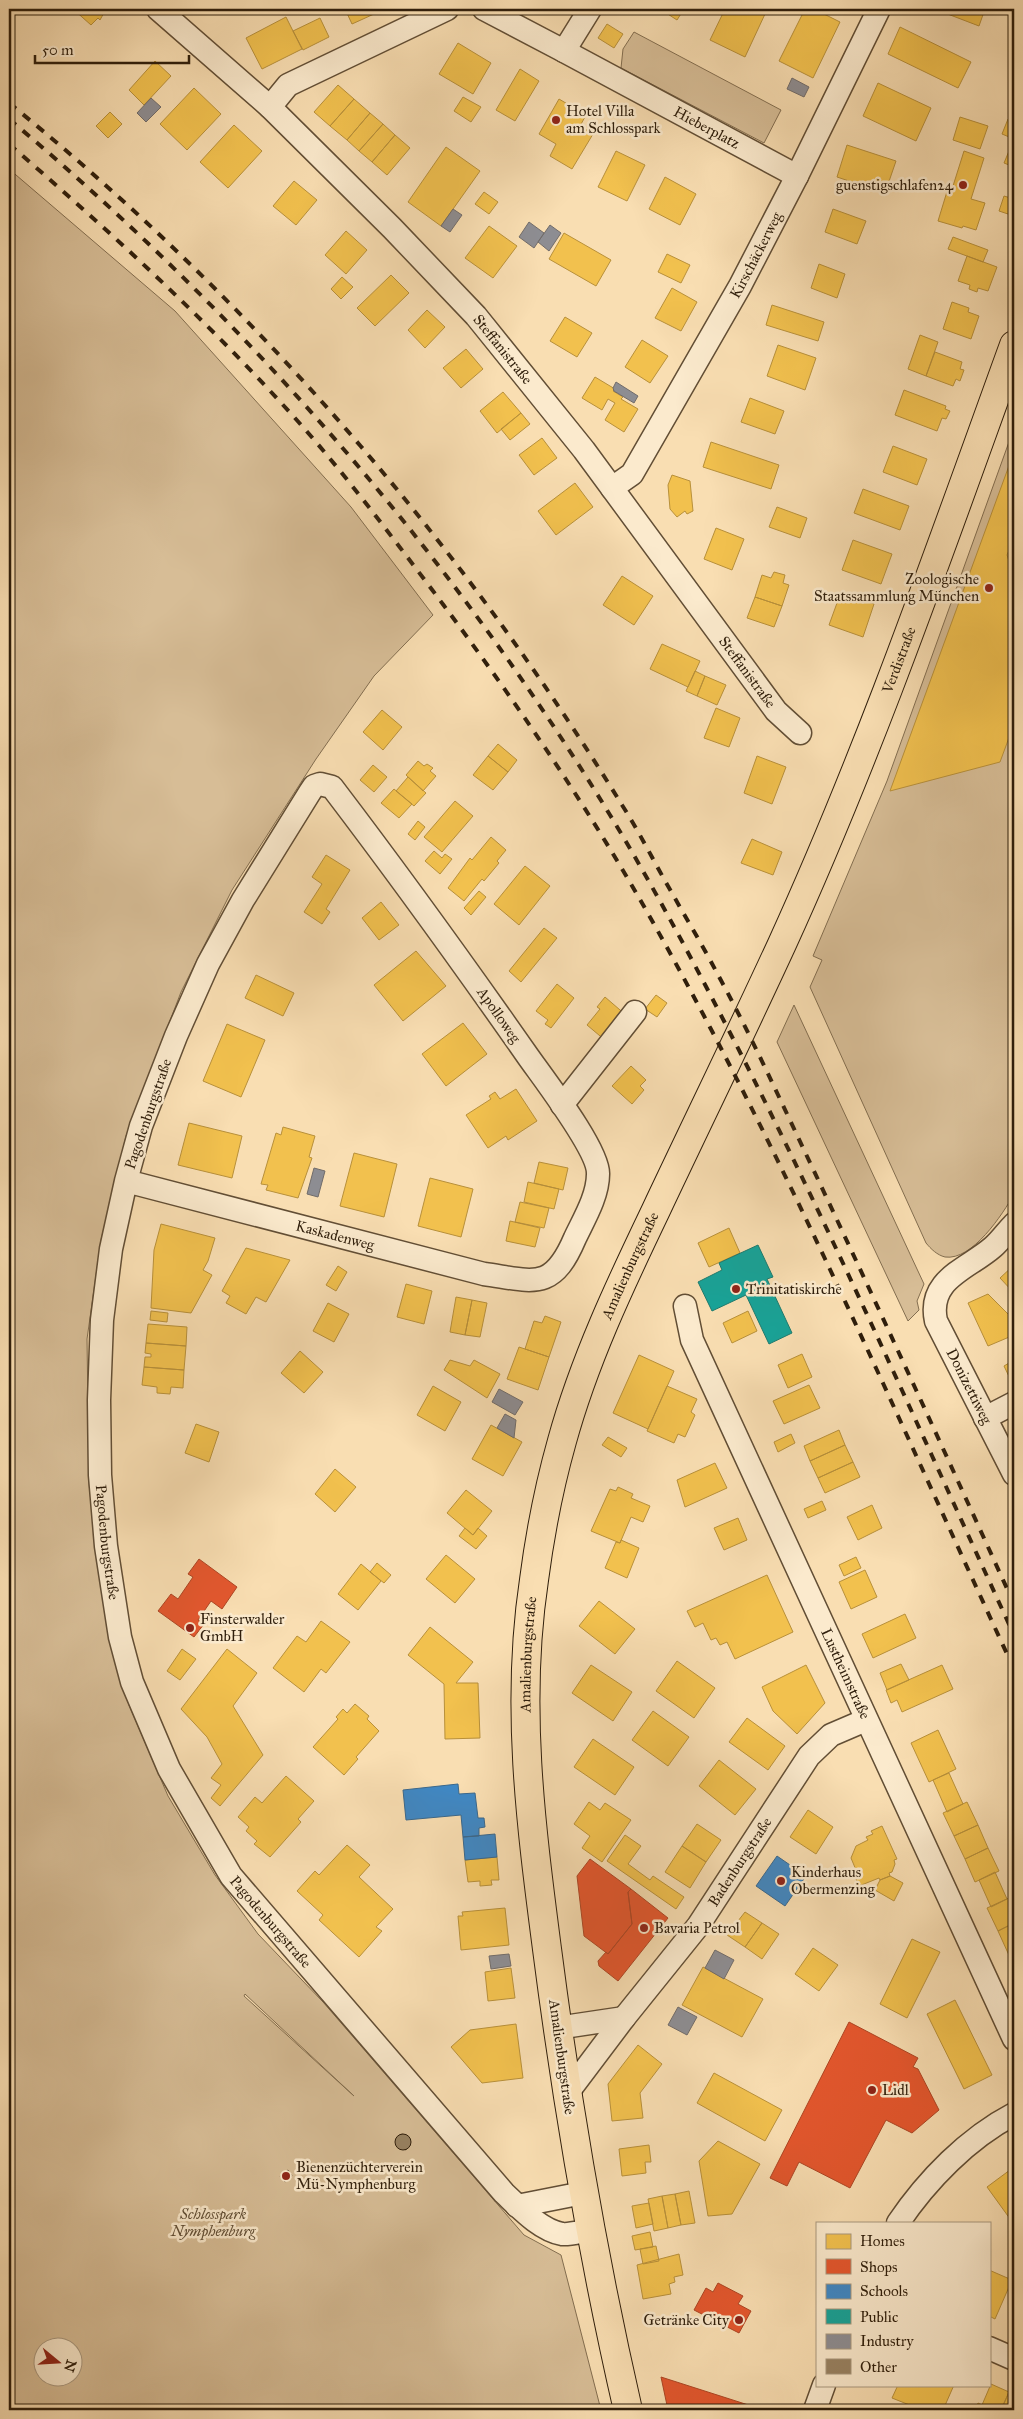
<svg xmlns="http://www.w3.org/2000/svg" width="1023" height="2419" font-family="'IM FELL Great Primer',serif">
<rect width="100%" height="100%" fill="#f9deb2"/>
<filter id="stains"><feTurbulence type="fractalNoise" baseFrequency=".004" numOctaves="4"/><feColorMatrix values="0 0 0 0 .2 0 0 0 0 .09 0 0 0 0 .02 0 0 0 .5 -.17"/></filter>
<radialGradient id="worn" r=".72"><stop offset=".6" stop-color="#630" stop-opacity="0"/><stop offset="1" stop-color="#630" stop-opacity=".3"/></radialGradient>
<path fill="#d7bd96" stroke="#836e50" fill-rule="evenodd" d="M634,32L781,110L764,143L621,68L623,49Z
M9,169L175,311L351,507L433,615L374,676L316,759L232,890L181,992L126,1136L101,1240L87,1339L89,1484L100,1580L118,1665L129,1705L168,1796L215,1875L258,1934L323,2002L524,2235L561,2255L601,2410H9ZM245,1994L354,2096L244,1996ZM402,2134L408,2136L410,2146L406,2150L398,2148L396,2142L398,2136ZM42,2346H72V2376H42Z
M1014,428V1194C1003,1214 972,1261 945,1257C937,1255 931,1249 926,1243L810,987L822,960L813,956L887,781Z
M794,1005L924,1284L917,1301L919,1310L908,1321L777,1042Z"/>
<path fill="#f2c14e" stroke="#b8903a" d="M73,9H106L100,20L98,18L91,25Z
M345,9H385L352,24Z
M660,9H684L677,20Z
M725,9H754L765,14L745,57L710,40Z
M805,9H814L840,22L813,78L779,61Z
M947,9H985L979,26L945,13Z
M286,17L302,49L262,69L246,38Z
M320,18L329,37L303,50L293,31Z
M607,24L623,34L614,48L598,38Z
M900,27L971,62L958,88L888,54Z
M458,43L491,63L473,94L439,74Z
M155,61L171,76L144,105L129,90Z
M520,69L539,81L515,121L496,110Z
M878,83L931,108L916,141L863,116Z
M338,85L354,99L330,126L314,112Z
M194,88L221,114L187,150L160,124Z
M463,97L481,107L471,122L454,111Z
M354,99L370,113L347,140L330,126Z
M559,99L586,115L580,126L593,134L572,169L550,156L556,144L539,134Z
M110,112L122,124L108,138L96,126Z
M370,113L383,124L359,151L347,140Z
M960,117L988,126L980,149L953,140Z
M1008,119L1014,121V139L1002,134Z
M383,124L395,135L372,162L359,151Z
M234,125L262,151L228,188L200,162Z
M395,135L410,148L387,175L372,162Z
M1014,139V167L1004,163Z
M847,145L896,161L885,193L837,177Z
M446,147L480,171L441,226L408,202Z
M616,151L645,165L627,201L598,187Z
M964,151L984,158L971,199L985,203L976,230L963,226L962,228L938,221L949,185L953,186Z
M665,177L696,194L680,225L649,209Z
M294,181L317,200L296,225L273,206Z
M484,192L498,202L489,214L475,204Z
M1004,196L1014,199V216L999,211Z
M833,209L866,221L857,244L825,232Z
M489,226L517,246L493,278L465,258Z
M346,231L367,250L346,274L325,255Z
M564,233L611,260L596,286L549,259Z
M953,237L988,250L983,262L948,249Z
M667,254L690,265L681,283L658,272Z
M967,256L997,267L988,291L978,288L977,292L969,289L970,285L958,281Z
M819,264L845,274L837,298L811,288Z
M391,275L409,293L375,326L357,308Z
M342,277L353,287L341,299L331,289Z
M672,288L697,302L681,331L655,318Z
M952,302L969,308L968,312L979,316L971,339L943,329Z
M772,305L824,322L818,341L766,325Z
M427,310L445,327L425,348L408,330Z
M565,317L592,333L577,357L550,341Z
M920,335L938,342L926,376L908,369Z
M642,340L668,356L650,383L625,367Z
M778,345L816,358L805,390L767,376Z
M466,349L483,369L461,388L443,368Z
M935,352L962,362L960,369L964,370L960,381L956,379L953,386L926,376Z
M595,377L615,389L613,391L623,397L621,399L638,409L624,432L605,420L615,403L608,399L602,410L582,398Z
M904,390L946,406L945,409L950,411L946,419L942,418L937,431L895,415Z
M503,392L521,413L497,433L480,411Z
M750,398L784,411L775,434L741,422Z
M521,413L530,424L510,440L501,429Z
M542,438L557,458L534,475L519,455Z
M711,442L779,465L771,489L703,467Z
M893,446L927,459L917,485L883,472Z
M1014,452V724L1000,762L890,791Z
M672,475L690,481L693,511L687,514L685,511L677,517L670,509L668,485Z
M575,483L593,507L556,535L538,511Z
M863,489L909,506L900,530L854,513Z
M777,507L807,518L800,538L769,527Z
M716,528L744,539L732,570L704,559Z
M853,540L892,554L881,584L842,570Z
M1014,546V565L1009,561L1007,555L1010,548Z
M774,572L785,575L783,583L789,585L782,606L755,597L762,575L771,578Z
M622,576L653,596L634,625L603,605Z
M841,592L874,604L863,637L829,625Z
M755,597L782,606L774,627L747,618Z
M662,644L700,661L688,687L650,669Z
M695,671L705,676L697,696L686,691Z
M705,676L726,685L717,705L697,696Z
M716,708L740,718L729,747L704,738Z
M382,710L402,727L383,750L363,732Z
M498,744L517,760L508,772L488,756Z
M488,756L508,772L493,790L473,775Z
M757,756L786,767L772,804L744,793Z
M418,761L424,766L427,764L433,768L430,771L436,776L423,791L406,775Z
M373,765L387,777L374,792L360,780Z
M408,777L426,793L414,806L396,791Z
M394,789L412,804L399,818L381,803Z
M455,801L473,816L442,852L424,837Z
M418,821L425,827L415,840L408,834Z
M491,837L506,850L497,861L499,863L484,881L482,879L464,901L448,888L470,858L472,860Z
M752,839L782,852L773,875L741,863Z
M434,851L442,858L445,854L452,859L440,874L425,861Z
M326,855L350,870L326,909L330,912L322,924L304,912L322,884L312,877Z
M525,866L550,886L519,925L494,904Z
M479,891L486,897L471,915L464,908Z
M381,902L399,925L379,940L362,918Z
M544,928L557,938L521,982L509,971Z
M416,951L446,986L403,1021L374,985Z
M256,975L294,993L283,1016L245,998Z
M557,984L574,998L551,1028L545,1024L548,1020L536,1011Z
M656,995L667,1003L657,1017L645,1009Z
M605,997L627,1016L606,1041L587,1025L600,1009L597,1007Z
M463,1023L487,1054L446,1086L422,1054Z
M227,1024L265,1040L241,1097L203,1081Z
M631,1066L646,1080L640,1086L644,1090L632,1104L612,1086Z
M516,1089L537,1121L508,1140L506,1136L488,1148L466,1115L491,1099L489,1096L495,1092L500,1099Z
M189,1123L242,1136L232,1178L178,1165Z
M283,1127L315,1136L309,1157L312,1158L298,1198L266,1190L268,1185L261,1184L276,1133L281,1135Z
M354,1153L397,1164L384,1217L340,1206Z
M539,1162L568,1168L563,1190L534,1183Z
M430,1178L473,1189L461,1237L418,1226Z
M528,1182L559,1189L554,1209L524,1202Z
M520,1202L549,1208L544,1228L515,1222Z
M510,1221L540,1228L535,1247L506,1241Z
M161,1224L215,1238L208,1261L203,1270L212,1275L191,1313L151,1308L154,1250Z
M729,1228L740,1253L709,1267L698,1243Z
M246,1248L290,1260L266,1302L256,1297L246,1314L226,1303L230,1296L222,1291Z
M1014,1265V1293L1000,1278Z
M338,1266L347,1272L336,1291L326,1285Z
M406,1284L432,1291L424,1324L397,1317Z
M988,1294L1014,1320V1335L988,1346L968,1303Z
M456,1297L472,1300L465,1335L450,1332Z
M472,1300L487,1303L480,1337L465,1335Z
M328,1303L349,1314L334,1342L313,1331Z
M151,1311L168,1313L167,1322L150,1320Z
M748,1311L757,1331L732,1343L723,1323Z
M545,1316L561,1322L549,1357L525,1349L534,1321L542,1323Z
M148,1324L187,1327L186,1346L146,1343Z
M146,1343L186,1346L184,1370L144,1367L145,1357H151V1354L145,1353Z
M519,1347L549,1357L538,1390L507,1379Z
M300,1351L323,1372L304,1393L281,1373Z
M802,1354L812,1377L788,1388L778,1365Z
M639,1355L674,1371L648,1429L613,1413Z
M450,1360L470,1366L474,1360L500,1374L487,1398L444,1370Z
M1014,1360V1387L1004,1366Z
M144,1367L184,1370L183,1388L171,1387L170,1394L157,1393V1387L142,1385Z
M809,1385L820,1408L784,1424L773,1401Z
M433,1386L461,1402L445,1431L417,1415Z
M667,1386L697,1399L691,1412L695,1415L685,1437L678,1434L674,1443L647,1431Z
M196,1424L219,1432L209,1462L185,1453Z
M491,1425L522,1442L503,1476L472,1459Z
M839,1430L845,1445L810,1461L804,1446Z
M791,1434L795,1443L778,1452L774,1442Z
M608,1437L627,1448L621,1457L602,1445Z
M845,1445L853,1462L818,1478L810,1461Z
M853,1462L860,1477L825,1493L818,1478Z
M715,1463L727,1488L685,1507L677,1480Z
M335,1469L356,1487L335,1512L315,1494Z
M618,1487L633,1494L631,1498L650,1506L643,1522L631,1517L620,1543L591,1531L610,1489L616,1491Z
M466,1490L492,1511L473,1535L447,1513Z
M822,1501L826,1510L808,1518L804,1509Z
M872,1505L882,1528L858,1540L847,1517Z
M738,1518L747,1540L724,1550L714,1528Z
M465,1528L473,1535L478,1528L487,1536L476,1549L459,1536Z
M621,1540L639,1548L627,1578L605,1568L616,1542L620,1543Z
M446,1555L475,1579L455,1603L426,1579Z
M856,1557L861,1568L844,1576L839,1565Z
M377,1563L391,1575L384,1583L370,1572Z
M361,1564L381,1581L358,1610L338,1594Z
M865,1570L877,1597L851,1609L839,1582Z
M767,1575L793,1632L735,1659L727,1642L720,1645L716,1638L711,1640L703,1623L695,1627L687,1611Z
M599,1601L635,1629L615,1654L579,1626Z
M905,1614L916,1638L873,1658L862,1634Z
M321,1621L350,1642L326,1673L321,1669L304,1692L273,1668L297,1636L306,1642Z
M430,1627L473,1662L456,1683H478L480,1738L445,1739L444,1684L408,1655Z
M182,1649L196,1659L180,1680L167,1671Z
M227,1649L257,1673L233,1706L263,1755L220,1806L211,1798L221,1785L211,1778L222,1764L207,1737L181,1709Z
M677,1661L715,1688L694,1718L656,1691Z
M901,1664L909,1680L887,1690L880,1673Z
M591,1665L632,1692L613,1721L572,1693Z
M806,1665L825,1703L797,1734L773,1711L762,1687Z
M942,1665L953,1689L902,1712L897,1700L891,1703L886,1690Z
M355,1704L369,1716L367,1719L379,1731L356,1757L358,1759L344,1775L313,1747L338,1719L336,1717L343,1709L347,1713Z
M653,1711L689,1737L668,1766L632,1740Z
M747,1718L785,1746L768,1770L729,1742Z
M938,1730L956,1769L929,1782L911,1743Z
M593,1739L634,1767L615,1795L574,1767Z
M719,1760L756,1789L735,1815L699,1786Z
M949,1773L963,1804L947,1812L933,1780Z
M286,1776L314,1801L298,1819L301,1822L270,1857L254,1844L257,1841L246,1831L249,1827L238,1817L255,1797L262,1803Z
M589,1802L600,1810L605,1803L631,1820L602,1862L582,1848L590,1836L574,1824Z
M967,1802L978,1825L954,1836L943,1813Z
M808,1810L833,1827L816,1854L790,1837Z
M697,1824L721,1840L706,1862L682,1846Z
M978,1825L988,1848L965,1859L954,1836Z
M882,1826L897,1859L894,1860L895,1864L892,1872L889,1873L890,1876L880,1880L879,1878L859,1886L853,1871L856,1870L851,1858L856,1846L868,1840L866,1837L873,1834L871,1831Z
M625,1835L641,1846L628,1864L650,1880L653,1876L684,1897L676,1909L607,1861Z
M347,1845L370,1865L359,1877L393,1909L376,1927L382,1931L359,1957L319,1920L323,1915L297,1891L315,1871L319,1875Z
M682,1846L706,1862L690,1888L665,1872Z
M988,1848L999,1871L975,1882L965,1859Z
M497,1857L499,1880H491L492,1885L480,1886V1881L468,1882L465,1860Z
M995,1872L1007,1899L991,1907L979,1880Z
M890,1876L903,1883L894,1901L875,1890L880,1880Z
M1011,1897L1014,1905V1923L998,1931L987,1908Z
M505,1908L509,1945L461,1950L458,1916H463L462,1912Z
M745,1912L762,1923L745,1947L727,1935Z
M762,1923L779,1934L762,1959L745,1947Z
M1014,1923V1951L1008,1953L998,1931Z
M912,1939L940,1952L907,2018L880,2004Z
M813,1948L838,1965L819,1991L795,1974Z
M1014,1951V1966L1008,1953Z
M703,1967L763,1999L742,2037L682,2005Z
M511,1968L515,1998L488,2001L485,1972Z
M955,2000L992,2075L964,2089L927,2014Z
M516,2024L523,2078L482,2083L451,2047L470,2030Z
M638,2045L662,2064L640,2093L643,2118L612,2121L608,2084Z
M714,2073L782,2110L765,2141L697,2103Z
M718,2141L760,2164L732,2214L708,2216L699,2161Z
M649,2145L651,2162H645L646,2173L622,2176L619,2149Z
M1014,2167V2222L1013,2223L987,2187Z
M689,2191L695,2223L681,2225L675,2194Z
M675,2194L681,2225L668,2228L662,2196Z
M662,2196L668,2228L654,2231L648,2199Z
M649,2203L653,2224L636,2228L632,2206Z
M650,2232L653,2247L635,2250L632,2236Z
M656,2246L659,2261L643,2264L640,2249Z
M679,2254L683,2275L674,2277L675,2282L669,2284L671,2294L643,2299L637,2265Z
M989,2270L1012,2280L995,2319L989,2316Z
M991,2384L1009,2392L1001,2410H975L978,2403L982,2405Z
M898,2385H954L943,2410H922L892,2398Z
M1009,2392L1014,2394V2410H1001Z"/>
<path fill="#e4572e" stroke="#ae4624" d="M199,1559L237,1587L222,1609L211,1601L198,1620L204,1624L194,1637L158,1611L171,1594L178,1599L193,1577L188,1574Z
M590,1859L631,1889L628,1892L632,1924L608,1954L584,1936L577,1876Z
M631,1889L668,1918L618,1981L599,1966L598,1961L606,1952L608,1954L632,1924L628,1892Z
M849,2022L918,2058L913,2067L918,2069L939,2110L912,2133L886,2120L850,2188L799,2162L787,2186L770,2178Z
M718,2283L743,2296L738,2304L751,2311L739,2333L694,2310L706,2288L713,2292Z
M661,2377L764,2410H668Z"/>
<path fill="#3f88c5" stroke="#3a688d" d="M458,1784L459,1794L475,1793L478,1818H484L485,1827L479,1828V1836L463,1837L461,1815L406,1820L403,1790Z
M495,1834L497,1857L465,1860L463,1837Z
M777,1856L806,1876L785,1906L756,1886Z"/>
<path fill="#17a398" stroke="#1e7b6e" d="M758,1245L773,1277L767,1279L792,1333L769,1344L746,1295L712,1311L698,1282L722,1270L719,1263Z"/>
<path fill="#8d8d92" stroke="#716c6a" d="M792,78L809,87L804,97L787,89Z
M151,98L161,107L146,122L137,113Z
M453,209L462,215L450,232L441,226Z
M529,222L544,233L534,248L519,237Z
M550,225L561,233L549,251L538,242Z
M616,382L638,396L634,403L614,391L613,388Z
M314,1168L325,1171L318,1197L307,1194Z
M499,1389L523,1402L515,1415L492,1402Z
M505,1414L516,1420L514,1438L497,1428Z
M715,1950L734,1960L724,1979L705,1968Z
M509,1954L511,1966L491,1969L489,1956Z
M678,2007L697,2017L687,2035L668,2025Z"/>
<path fill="#988262" stroke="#2f1e0b" d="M395 2142a8 8 0 1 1 16 0a8 8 0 1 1-16 0Z
M288,2170L292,2176L285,2182L280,2176Z"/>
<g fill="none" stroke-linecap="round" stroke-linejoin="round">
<g stroke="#624e35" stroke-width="25">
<g id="minor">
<path id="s1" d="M158,9L270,107L392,228L476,316L584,450L776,711L800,733"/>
<path d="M484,9L564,51L590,9"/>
<path id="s2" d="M564,51L797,176"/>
<path d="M270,107L288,85L447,9"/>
<path id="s3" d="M612,488L632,474L740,286L797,176L879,9"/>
<path d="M562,1105L635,1012"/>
<path id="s4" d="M126,1181L484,1274C534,1281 552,1292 575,1238C584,1219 598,1196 598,1174C599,1150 543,1078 527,1055C464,965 399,875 332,787L320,784L314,786L310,792L243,900L208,964L176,1036L141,1126L126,1181L111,1249L102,1320L99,1400L100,1475L106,1546L120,1637L132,1682L169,1769L231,1876L504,2193C520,2208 540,2230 562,2234C570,2235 582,2231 590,2230"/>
<path id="s5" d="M1014,1224C1007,1231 1001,1240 993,1247C968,1269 927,1279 936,1321L1014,1474"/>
<path id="s6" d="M685,1306L692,1340L1014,2039"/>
<path d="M985,1418L1014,1403"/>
<path d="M557,2028L624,2018"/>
<path id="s7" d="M566,2095L624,2018L698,1926L809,1756L831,1735L866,1720"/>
<path d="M517,2206L583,2193"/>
<path d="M898,2223C927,2180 968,2138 1014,2114"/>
<path d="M989,2348L1014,2359"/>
<path d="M815,2410L824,2385"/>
</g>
</g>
<g stroke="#2f1e0b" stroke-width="30">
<g id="major">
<path id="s8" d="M628,2410C593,2258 567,2104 547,1949C531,1826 515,1705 534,1580C540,1534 549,1487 562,1441C584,1361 620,1285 656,1210C698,1121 741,1033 782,944C871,749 941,546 1014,345"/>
</g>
</g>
<use href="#minor" stroke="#fbeacd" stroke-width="22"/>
<use href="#major" stroke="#f9deb2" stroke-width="28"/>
<path stroke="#2f1e0b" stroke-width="4" stroke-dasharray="9 9" stroke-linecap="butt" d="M9,103C251,299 459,540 622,805C640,833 655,864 672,893C687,920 703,946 717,973C752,1037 782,1104 814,1171C882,1315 948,1459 1014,1604
M9,119C245,317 449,551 610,815C658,894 701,976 743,1058C839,1247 925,1442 1014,1635
M9,144C105,227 198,312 284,406C334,460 379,520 424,579C504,685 580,794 646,910C785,1155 896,1415 1014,1669"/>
</g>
<g fill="#8f2418" stroke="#fbeacd" stroke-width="2">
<circle cx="556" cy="120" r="5"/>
<circle cx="963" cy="185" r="5"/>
<circle cx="989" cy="588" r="5"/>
<circle cx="736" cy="1289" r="5"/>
<circle cx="190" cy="1628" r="5"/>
<circle cx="781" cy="1881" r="5"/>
<circle cx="644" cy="1928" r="5"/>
<circle cx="872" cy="2090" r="5"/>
<circle cx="286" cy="2176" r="5"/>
<circle cx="739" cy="2320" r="5"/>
</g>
<g text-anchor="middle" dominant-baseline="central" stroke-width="5" stroke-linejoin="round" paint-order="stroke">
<g font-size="15" fill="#2f1e0b" stroke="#fbeacd" text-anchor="start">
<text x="566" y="111">Hotel Villa<tspan x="566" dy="17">am Schlosspark</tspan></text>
<text x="953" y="185" text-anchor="end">guenstigschlafen24</text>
<text x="979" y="579" text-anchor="end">Zoologische<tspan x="979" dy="17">Staatssammlung München</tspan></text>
<text x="746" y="1289">Trinitatiskirche</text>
<text x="200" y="1619">Finsterwalder<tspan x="200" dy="17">GmbH</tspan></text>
<text x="791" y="1872">Kinderhaus<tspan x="791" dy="17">Obermenzing</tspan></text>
<text x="654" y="1928">Bavaria Petrol</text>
<text x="882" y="2090">Lidl</text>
<text x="296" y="2167">Bienenzüchterverein<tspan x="296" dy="17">Mü-Nymphenburg</tspan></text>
<text x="729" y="2320" text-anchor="end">Getränke City</text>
</g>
<g font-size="15" fill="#2f1e0b" stroke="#fbeacd">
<text stroke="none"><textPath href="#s2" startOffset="162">Hieberplatz</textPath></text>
<text stroke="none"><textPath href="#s3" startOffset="276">Kirschäckerweg</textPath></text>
<text stroke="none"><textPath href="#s1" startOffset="485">Steffanistraße</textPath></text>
<text stroke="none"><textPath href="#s8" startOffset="1832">Verdistraße</textPath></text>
<text stroke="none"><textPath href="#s1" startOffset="890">Steffanistraße</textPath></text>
<text transform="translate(499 1015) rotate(55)">Apolloweg</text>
<text transform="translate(148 1114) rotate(-71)">Pagodenburgstraße</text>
<text stroke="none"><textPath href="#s4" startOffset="216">Kaskadenweg</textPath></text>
<text stroke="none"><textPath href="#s8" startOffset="1169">Amalienburgstraße</textPath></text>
<text stroke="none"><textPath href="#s5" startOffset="205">Donizettiweg</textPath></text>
<text stroke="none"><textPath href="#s4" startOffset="1844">Pagodenburgstraße</textPath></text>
<text stroke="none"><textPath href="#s8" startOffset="764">Amalienburgstraße</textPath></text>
<text stroke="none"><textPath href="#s6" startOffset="402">Lustheimstraße</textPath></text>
<text stroke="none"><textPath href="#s7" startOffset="291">Badenburgstraße</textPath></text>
<text stroke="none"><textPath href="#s4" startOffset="2265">Pagodenburgstraße</textPath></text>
<text transform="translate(562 2057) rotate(82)">Amalienburgstraße</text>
</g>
<g font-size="15" font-style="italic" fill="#614e35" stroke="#fbeacd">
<text x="213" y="2214">Schlosspark<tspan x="213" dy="17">Nymphenburg</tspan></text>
</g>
</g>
<rect width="1023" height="2419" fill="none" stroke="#f9deb2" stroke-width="30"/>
<rect x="10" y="10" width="1003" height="2399" fill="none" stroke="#2f1e0b" stroke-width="2.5"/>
<rect x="15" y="15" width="993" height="2389" fill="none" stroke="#2f1e0b"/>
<rect x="816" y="2222" width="175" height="165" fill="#fbeacd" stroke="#a9987f"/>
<rect x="826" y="2234" width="25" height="15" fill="#f2c14e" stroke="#a9987f"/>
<text x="860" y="2246" font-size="15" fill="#2f1e0b">Homes</text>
<rect x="826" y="2259" width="25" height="15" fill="#e4572e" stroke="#a9987f"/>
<text x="860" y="2272" font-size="15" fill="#2f1e0b">Shops</text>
<rect x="826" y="2284" width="25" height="15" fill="#3f88c5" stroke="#a9987f"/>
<text x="860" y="2296" font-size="15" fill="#2f1e0b">Schools</text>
<rect x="826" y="2309" width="25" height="15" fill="#17a398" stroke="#a9987f"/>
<text x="860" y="2322" font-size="15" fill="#2f1e0b">Public</text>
<rect x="826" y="2334" width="25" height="15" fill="#8d8d92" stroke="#a9987f"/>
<text x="860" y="2346" font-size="15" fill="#2f1e0b">Industry</text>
<rect x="826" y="2359" width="25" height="15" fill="#988262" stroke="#a9987f"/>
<text x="860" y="2372" font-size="15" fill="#2f1e0b">Other</text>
<g transform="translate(58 2362) rotate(108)"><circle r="24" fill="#fbeacd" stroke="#a9987f"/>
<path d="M0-4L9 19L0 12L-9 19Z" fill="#8f2418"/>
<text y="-8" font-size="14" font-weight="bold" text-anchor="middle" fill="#2f1e0b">N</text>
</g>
<path d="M35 55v8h154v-8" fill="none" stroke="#2f1e0b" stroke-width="2.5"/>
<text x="42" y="55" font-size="15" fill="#2f1e0b" stroke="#fbeacd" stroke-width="4" paint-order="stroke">50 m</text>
<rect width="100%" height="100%" filter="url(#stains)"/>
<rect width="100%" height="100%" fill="url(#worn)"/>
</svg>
